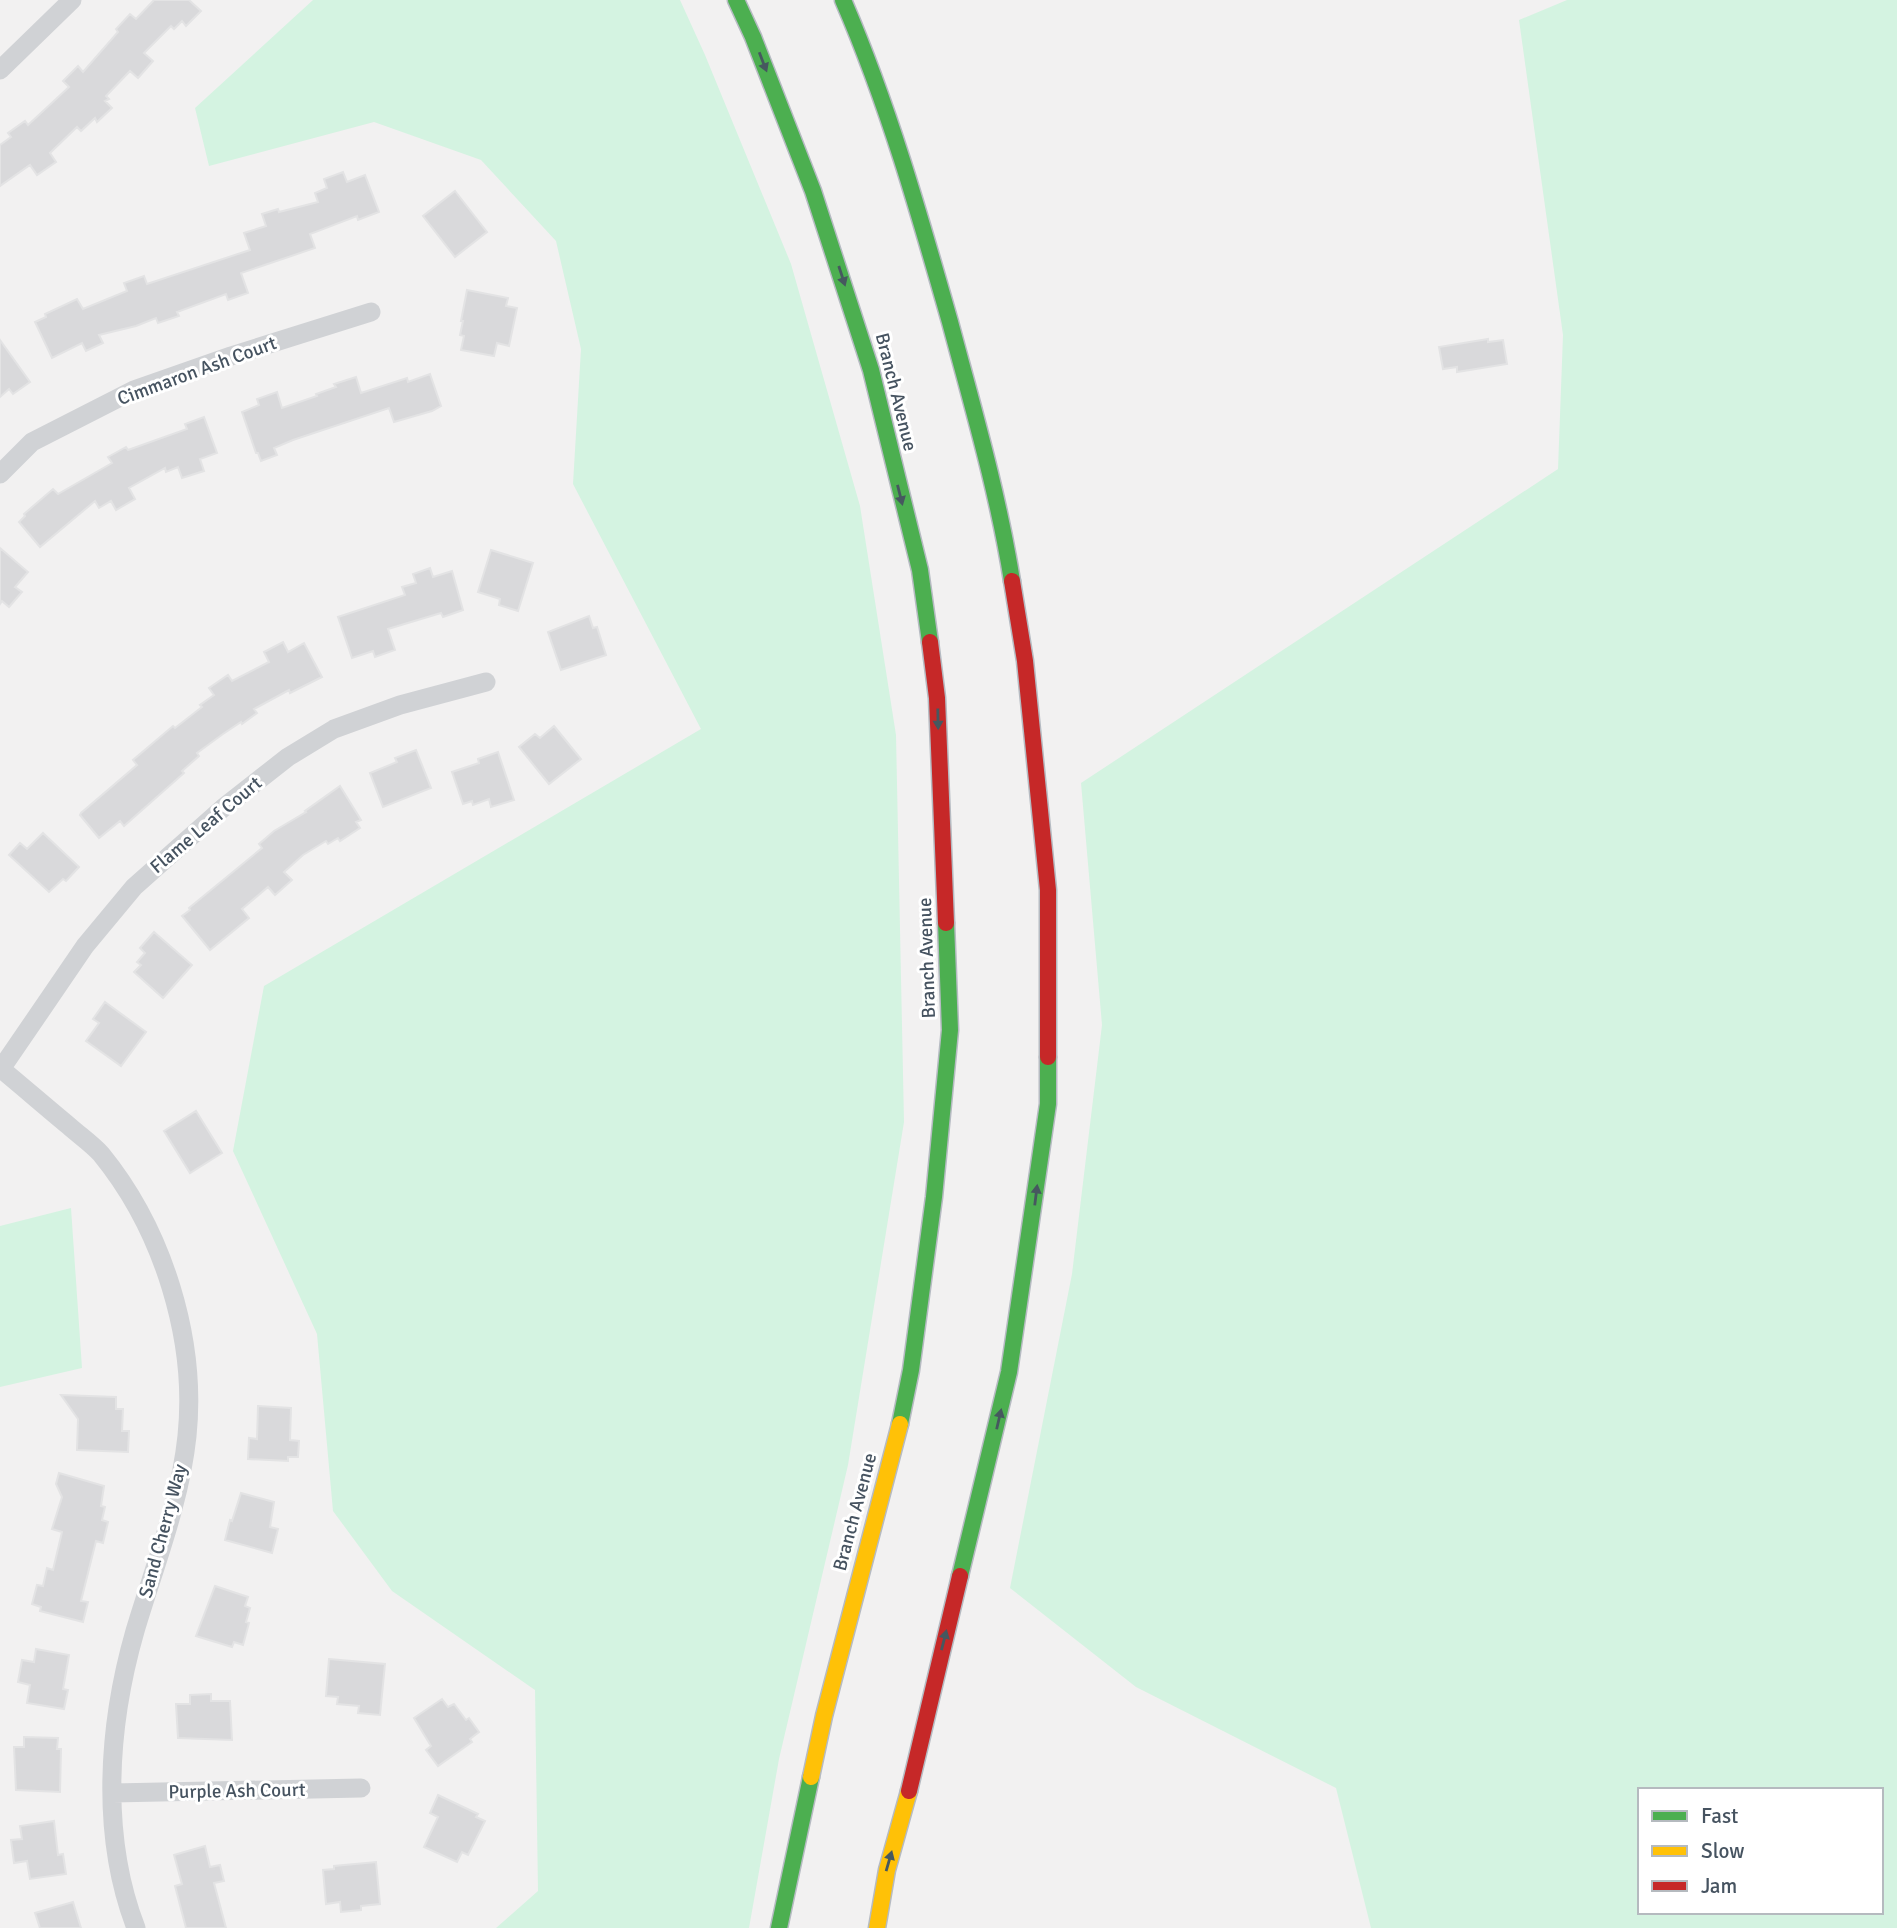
<svg xmlns="http://www.w3.org/2000/svg" width="1897" height="1928" font-family="Signika,sans-serif">
<rect width="100%" height="100%" fill="#f2f1f1"/>
<path fill="#d4f3e1" fill-rule="evenodd" d="M313,0H680L705,55L791,264L860,506L896,735L904,1122L848,1465L779,1759L749,1928H496L538,1891L535,1690L392,1591L333,1511L317,1334L233,1151L264,986L701,729L573,484L581,349L556,241L481,160L374,122L209,166L195,108Z
M1567,0H1897V1928H1371L1336,1788L1136,1687L1010,1588L1072,1274L1102,1025L1081,783L1558,469L1563,335L1519,20ZM1640,1790H1881V1912H1640Z
M71,1208L82,1368L0,1387V1226Z"/>
<path fill="#d9d9db" stroke="#e3e3e4" stroke-width="2" d="M154,0H189L201,11L186,26L182,21L174,29L171,26L144,53L153,61L138,78L130,71L106,96L109,99L105,101L112,108L97,122L95,118L81,131L77,127L50,153L56,162L37,175L30,165L0,186V145L11,137L8,133L25,121L28,125L69,87L63,81L78,66L83,72L118,32L116,29L130,14L136,19Z
M343,172L347,182L365,175L379,212L358,220L357,216L310,234L315,248L241,273L248,293L228,300L226,294L177,312L179,316L158,323L156,318L136,326L99,335L103,343L86,351L82,343L52,358L35,322L46,317L45,314L77,299L83,309L127,291L124,283L144,276L147,284L250,250L244,233L266,226L262,214L278,209L279,212L318,202L315,193L327,188L324,179Z
M455,191L487,232L455,257L423,216Z
M467,290L508,298L506,306L517,308L509,346L497,343L494,356L461,350L464,336L460,335L463,321H461Z
M1488,339V342L1503,340L1507,364L1457,372V367L1443,369L1439,347Z
M0,340L30,382L13,394L9,389L0,397Z
M430,374L441,406L432,411L394,422L389,408L293,440L274,448L277,455L261,461L258,453H256L242,412L259,405L257,399L277,392L282,408L317,396L316,394L336,387L334,384L356,377L361,393L407,378L408,382Z
M204,417L217,453L200,459L204,471L182,478L178,467L166,472L165,468L129,488L135,499L116,510L111,501L99,508L95,501L40,547L19,522L25,516L24,514L53,489L58,494L112,463L108,457L126,447L128,450L187,429L185,424Z
M0,548L28,572L15,587L22,592L9,607L2,601L0,604Z
M491,550L533,563L518,611L499,605L500,599L478,592Z
M430,568L433,577L452,571L463,610L443,617L441,613L388,629L395,650L375,657L373,651L352,658L338,617L405,595L402,587L416,583L413,574Z
M589,616L593,628L597,627L606,655L561,670L548,632Z
M283,642L288,652L304,643L322,677L290,693L289,690L254,709L257,713L242,724L241,722L223,734L197,753L199,756L182,771L184,773L124,826L120,821L99,838L80,815L81,813L137,765L133,760L173,726L175,728L202,707L200,705L214,695L209,688L228,675L232,681L269,662L264,652Z
M554,726L581,759L549,784L519,747L535,734L540,738Z
M416,750L431,788L383,807L370,773L397,762L395,758Z
M498,752L514,800L491,807L489,799L473,805L472,801L463,804L452,772L479,763L478,759Z
M340,786L361,820L356,822L360,828L340,841L338,838L328,844L326,841L303,855L284,872L292,880L275,895L268,887L242,909L249,918L210,950L182,916L190,910L189,908L262,848L259,844L274,831L306,812L305,811Z
M43,833L79,867L66,881L63,879L49,892L9,855L20,843L27,849Z
M154,932L192,965L163,998L134,972L141,965L137,962L145,953L140,948Z
M105,1002L146,1032L121,1066L86,1041L99,1023L93,1019Z
M196,1111L222,1153L190,1173L164,1131Z
M61,1395L116,1397V1409H123L122,1431H129L128,1452L77,1450L78,1419Z
M258,1406L291,1408L290,1440L299,1441L298,1457H288V1461L248,1459L249,1438L257,1439Z
M59,1473L104,1486L101,1506L105,1507L102,1520L108,1522L103,1543L96,1541L81,1601L88,1602L83,1622L40,1611L41,1607L32,1604L37,1585L43,1586L47,1568L53,1570L62,1532L52,1529L62,1497L56,1484Z
M241,1493L274,1502L270,1527L278,1529L272,1553L225,1540L230,1520L232,1521Z
M215,1586L248,1597L245,1606L250,1608L246,1622L249,1623L243,1645L234,1642L232,1647L196,1636Z
M36,1649L69,1655L63,1689L68,1690L64,1709L27,1703L30,1685L18,1682L22,1660L34,1662Z
M329,1659L385,1664L380,1715L358,1713L359,1706L337,1704L338,1697L326,1696Z
M211,1694V1701H230L232,1740L178,1738L176,1704H190V1695Z
M442,1699L448,1707L454,1704L466,1720L469,1718L479,1732L470,1739L472,1742L438,1766L426,1750L431,1746L414,1718Z
M24,1737L58,1738L57,1749H61L60,1792L16,1790L14,1747H24Z
M438,1795L478,1814L476,1817L485,1821L468,1855L462,1852L457,1862L424,1847L438,1817L430,1813Z
M54,1821L58,1855L63,1854L66,1874L30,1879L27,1861L14,1863L11,1840L22,1839L20,1826Z
M205,1846L210,1867L220,1865L224,1881L214,1883L226,1928H186L175,1886L182,1884L174,1855Z
M376,1862L380,1904L361,1906V1910L341,1912L340,1902L326,1904L323,1870L334,1869V1866Z
M73,1902L81,1928H40L35,1913Z"/>
<g fill="none" stroke-linecap="round" stroke-linejoin="round">
<g stroke="#b6bbc2" stroke-width="19">
<path id="fast" d="M736,0L753,37L813,191L871,370L920,570L930,642
M843,0C888,104 919,213 950,322C973,408 998,493 1012,581
M900,1424L911,1370L934,1197L950,1030L946,923
M960,1576L1009,1372L1048,1104V1057
M779,1928L811,1777"/>
</g>
<g stroke="#b6bbc2" stroke-width="19">
<path id="slow" d="M811,1777L824,1716L900,1424
M877,1928L887,1870L909,1791"/>
</g>
<g stroke="#b6bbc2" stroke-width="19">
<path id="jam" d="M1012,581L1025,661L1048,890V1057
M930,642L937,698L946,923
M909,1791L960,1576"/>
</g>
<path stroke="#d0d2d5" stroke-width="19" d="M0,70L72,0
M0,474L32,442L134,390L231,356L371,312
M0,1068C23,1087 46,1107 69,1126C79,1135 92,1144 101,1154C163,1230 197,1339 187,1436C180,1503 154,1567 135,1631C108,1725 100,1835 136,1928
M1,1069L85,946L134,887L223,808L288,757L334,729L400,705L486,682
M113,1793L361,1788"/>
<use href="#fast" stroke="#4caf50" stroke-width="16"/>
<use href="#slow" stroke="#ffc107" stroke-width="16"/>
<use href="#jam" stroke="#c62828" stroke-width="16"/>
</g>
<defs><path id="oneway-solid" d="M-6-.8H1V-3.2L6.5 0L1 3.2V.8H-6Z" transform="scale(1.75)"/></defs>
<g fill="#46585f">
<use href="#oneway-solid" transform="translate(763 62) rotate(69)"/>
<use href="#oneway-solid" transform="translate(842 276) rotate(72)"/>
<use href="#oneway-solid" transform="translate(900 495) rotate(76)"/>
<use href="#oneway-solid" transform="translate(938 719) rotate(89)"/>
<use href="#oneway-solid" transform="translate(1036 1195) rotate(-83)"/>
<use href="#oneway-solid" transform="translate(999 1419) rotate(-77)"/>
<use href="#oneway-solid" transform="translate(944 1640) rotate(-76)"/>
<use href="#oneway-solid" transform="translate(889 1861) rotate(-74)"/>
</g>
<g text-anchor="middle" dominant-baseline="central" stroke-width="6" stroke-linejoin="round" paint-order="stroke">
<g font-size="19" fill="#465360" stroke="#fff">
<text transform="translate(197 371) rotate(-20)">Cimmaron Ash Court</text>
<text transform="translate(896 392) rotate(76)">Branch Avenue</text>
<text transform="translate(206 825) rotate(-40)">Flame Leaf Court</text>
<text transform="translate(927 958) rotate(-92)">Branch Avenue</text>
<text transform="translate(855 1512) rotate(-75)">Branch Avenue</text>
<text transform="translate(163 1531) rotate(-75)">Sand Cherry Way</text>
<text transform="translate(237 1791) rotate(-1)">Purple Ash Court</text>
</g>
</g>
<rect x="1638" y="1788" width="245" height="126" fill="#ffffff" stroke="#b5babf" stroke-width="2"/>
<rect x="1652" y="1811" width="35" height="10" fill="#4caf50" stroke="#b5babf" stroke-width="2"/>
<text x="1701" y="1823" font-size="21" fill="#465360">Fast</text>
<rect x="1652" y="1846" width="35" height="10" fill="#ffc107" stroke="#b5babf" stroke-width="2"/>
<text x="1701" y="1858" font-size="21" fill="#465360">Slow</text>
<rect x="1652" y="1881" width="35" height="10" fill="#c62828" stroke="#b5babf" stroke-width="2"/>
<text x="1701" y="1893" font-size="21" fill="#465360">Jam</text>
</svg>
